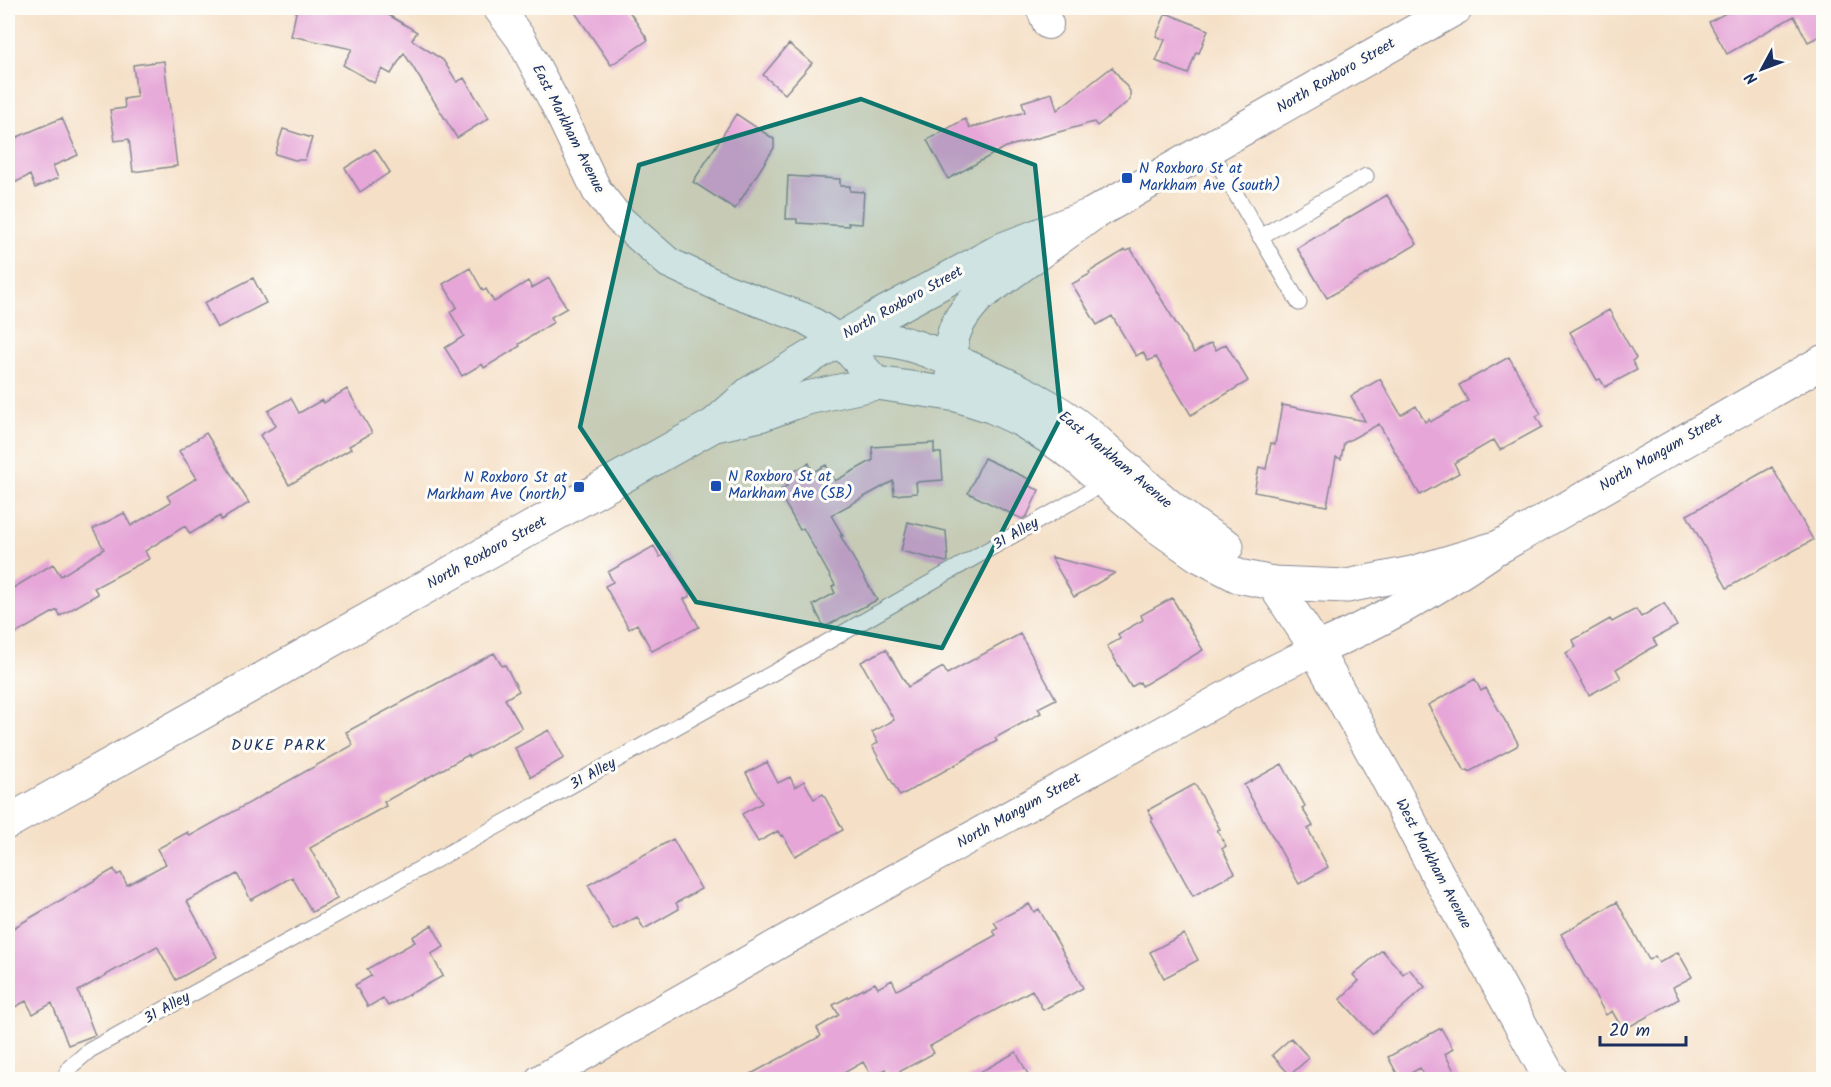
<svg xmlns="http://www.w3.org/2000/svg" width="1831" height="1087" font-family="Kalam,sans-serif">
<rect width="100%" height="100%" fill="#fdfcf7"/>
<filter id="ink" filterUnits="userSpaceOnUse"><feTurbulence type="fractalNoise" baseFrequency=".0167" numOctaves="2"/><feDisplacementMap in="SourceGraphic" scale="12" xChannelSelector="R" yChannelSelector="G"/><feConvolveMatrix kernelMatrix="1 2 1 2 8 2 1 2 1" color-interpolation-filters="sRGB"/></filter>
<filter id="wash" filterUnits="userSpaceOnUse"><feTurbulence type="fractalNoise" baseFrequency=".008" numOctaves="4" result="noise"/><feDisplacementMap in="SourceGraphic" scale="24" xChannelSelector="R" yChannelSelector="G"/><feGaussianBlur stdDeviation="1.35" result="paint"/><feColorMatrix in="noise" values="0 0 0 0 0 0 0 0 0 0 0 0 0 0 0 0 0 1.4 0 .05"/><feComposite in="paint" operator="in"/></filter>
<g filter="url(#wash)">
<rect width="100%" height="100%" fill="#f5e0c7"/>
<g id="blocks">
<path fill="#e6a6d8" d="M297,8H377L417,32L412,40L443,60L457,82L464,78L489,118L457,138L404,53L391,74L382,69L374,83L343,65L352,49L291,36Z
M572,8H627L648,40L611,65Z
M1735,8H1824V34L1808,42L1794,16L1727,54L1709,22Z
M1166,13L1208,30L1199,53L1196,52L1188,74L1156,61L1165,40L1156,36Z
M789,44L812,63L785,94L763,75Z
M164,61L177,166L133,172L129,139L115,141L110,110L125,108L124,99L137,97L133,65Z
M1112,67L1130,91V100L1097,126L1094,122L1006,147L948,179L927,140L965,119L970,128L1025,112L1022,102L1052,93L1057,110Z
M736,114L774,139V148L735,209L693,182Z
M62,118L78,155L53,166L58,178L35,188L30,175L8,186V141Z
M283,129L312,138L305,160H295L275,154Z
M375,149L390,172L360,192L345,168Z
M788,176L840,179V186H850V191L864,192L862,224L848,223L849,226L797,223V219H786Z
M1387,195L1417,244L1327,298L1297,248Z
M1131,249L1194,353L1211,343L1216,350L1226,344L1248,381L1191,415L1156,357L1148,361L1143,352L1136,356L1112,316L1097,325L1072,284L1090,274L1089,272L1125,250L1127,251Z
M470,268L483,291L486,289L494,302L528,281L532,288L549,278L567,308L551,317L554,322L519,344L520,346L484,368L482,364L462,376L445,348L464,336L450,312L457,307L443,284Z
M253,278L266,303L217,328L204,303Z
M1609,310L1636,358L1632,361L1637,370L1605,387L1600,379L1597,380L1570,332Z
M1509,357L1541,414L1536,416L1542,427L1500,450L1494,440L1454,463L1459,473L1420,495L1379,424L1344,443L1341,459L1336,457L1327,506L1254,492L1259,467L1266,469L1271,443L1275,444L1282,405L1365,421L1351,396L1380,379L1401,415L1416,406L1425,422L1429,419L1430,422L1468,401L1459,385Z
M347,389L372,433L349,446L351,449L289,485L260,435L276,426L268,411L291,398L299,413L322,400L324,403Z
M206,433L249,503L221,520L220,516L190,534L185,526L145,551L149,559L94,588L98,594L60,616L57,610L8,638V591L53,564L61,576L104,549L93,529L124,513L131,526L171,502L167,496L197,478L179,451Z
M934,443V453H941L943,480L916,482L917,493L894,495L893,481L831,515L843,536L840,535L877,600L824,627L813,605L835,593L832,587L835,585L803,528L800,530L778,491L787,486L782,478L809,463L813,472L826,465L835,481L873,460L872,447Z
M984,458L1031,480L1029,486L1039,490L1027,516L1022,519L968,493Z
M1772,467L1813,540L1727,588L1687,515Z
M908,522L946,531L948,561L946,562L901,551Z
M654,546L660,557L666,553L690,596L684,599L699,627L652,651L637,624L629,629L605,586L613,582L608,572Z
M1051,557L1115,573L1074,597Z
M1172,598L1203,650L1142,686L1140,682L1131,687L1107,646L1120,639L1118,634L1143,620L1141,615Z
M1664,603L1677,626L1653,639L1657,645L1616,669L1621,678L1589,695L1566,653L1576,647L1573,640L1610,619L1612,622L1636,609L1641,617Z
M1020,634L1056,699L1038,708L1041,713L995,738L997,741L900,796L872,746L878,743L872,732L894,720L861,662L886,649L908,687L943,667L947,674Z
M494,653L502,666L505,665L519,691L505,699L522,728L469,757L468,755L384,802L386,806L310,848L337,899L312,912L292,877L251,900L237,874L187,901L217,957L176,980L157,946L78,991L95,1035L68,1045L52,1003L33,1014L26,1001L15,1007L8,994V931L114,869L117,875L121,873L127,885L166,864L157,849L188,832L190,836L353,745L346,732Z
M1475,679L1481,691L1486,688L1518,743L1517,746L1469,772L1468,770L1465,771L1428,705Z
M549,730L564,758L531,777L515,748Z
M767,762L778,783L790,777L795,787L804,781L814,799L823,794L843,830L795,856L783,835L781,836L778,831L758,842L742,814L762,803L746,773Z
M1282,764L1305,806L1302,808L1313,826L1308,829L1328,867L1299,884L1244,785Z
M1195,784L1220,829L1217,830L1226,846L1222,849L1235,873L1193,896L1151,820L1153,819L1148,810Z
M673,839L701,889L676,903L679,909L644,929L637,917L613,930L588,885Z
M1617,902L1649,960L1655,956L1659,963L1678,952L1692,977L1673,987L1679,999L1623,1030L1612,1011L1606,1015L1561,934Z
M1029,904L1034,912L1039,909L1083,988L1043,1010L1032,990L930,1046L934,1053L890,1077L886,1069L872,1077L863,1062L832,1080H740L821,1036L817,1028L839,1015L833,1005L875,983L878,988L892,980L897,990L996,935L993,931L998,928L994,922Z
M432,925L444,947L431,954L443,976L388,1006L383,998L368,1007L355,985L371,976L367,969L415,942L412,937Z
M1184,934L1198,960L1164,978L1150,952Z
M1382,950L1403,974L1409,969L1425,987L1372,1034L1340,999L1359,981L1353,975Z
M1441,1028L1453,1049L1445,1054L1459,1080H1426L1420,1068L1400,1079L1388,1057Z
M1291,1038L1309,1058L1290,1075L1272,1055Z
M1016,1052L1031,1080H966Z"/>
</g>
</g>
<g filter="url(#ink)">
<use href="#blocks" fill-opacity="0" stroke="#888892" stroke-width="1.5"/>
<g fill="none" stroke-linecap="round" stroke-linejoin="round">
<g stroke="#888892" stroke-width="17">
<path id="service" d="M1209,148L1299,303
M1260,237L1366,176
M63,1080L70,1067L90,1050L545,800L780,669L1106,482"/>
</g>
<g stroke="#888892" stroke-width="32">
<path id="minor" d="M498,8L521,39L555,103L597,191L619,219L669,263L725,289L804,318L818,326L838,339L877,383
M1041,8L1048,24
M540,1080L785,940L1268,673L1315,650"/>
</g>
<g stroke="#888892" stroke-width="35">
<path id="tertiary" d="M1273,583L1305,631L1386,776L1438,875L1551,1080
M1315,650C1376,624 1435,590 1489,553"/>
</g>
<g stroke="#888892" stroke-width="35">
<path id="primary" d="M840,339C855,339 871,338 886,340C913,343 947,358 972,369C1013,387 1053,405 1088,434C1133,472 1175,518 1227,546
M957,395C948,349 945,331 980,295L1091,215L1456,8
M716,425L760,415L807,398L877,383L957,395L991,406L1021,420L1047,436L1073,454L1158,527L1198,555L1238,576L1273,583L1347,586L1412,573L1499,547L1824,361
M8,822L714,425L750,393L874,319L1003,249L1091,215"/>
</g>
<use href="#service" stroke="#fff" stroke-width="15"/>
<use href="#minor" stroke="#fff" stroke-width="30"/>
<use href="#tertiary" stroke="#fff" stroke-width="33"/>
<use href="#primary" stroke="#fff" stroke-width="33"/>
</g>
</g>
<path fill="#0f766e" fill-opacity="0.2" stroke="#0f766e" stroke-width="4.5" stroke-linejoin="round" d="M861,99L1035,165L1061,417L942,648L696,602L580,427L639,165Z"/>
<g fill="#1a4fb4" stroke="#fdfcf7" stroke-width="2">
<rect x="1121" y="172" width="12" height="12" rx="3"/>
<rect x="710" y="480" width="12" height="12" rx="3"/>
<rect x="573" y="481" width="12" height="12" rx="3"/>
</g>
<g text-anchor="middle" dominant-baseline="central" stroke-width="6" stroke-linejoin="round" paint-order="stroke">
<g font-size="15" fill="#1b2f5e" stroke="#fdfcf7">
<text transform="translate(1336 76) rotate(-30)">North Roxboro Street</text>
<text transform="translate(568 129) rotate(63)">East Markham Avenue</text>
<text transform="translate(903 303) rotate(-29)">North Roxboro Street</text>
<text transform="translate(1661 453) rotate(-30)">North Mangum Street</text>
<text transform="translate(1115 460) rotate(40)">East Markham Avenue</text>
<text transform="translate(1016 534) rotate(-30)">31 Alley</text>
<text transform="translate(487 553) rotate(-29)">North Roxboro Street</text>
<text transform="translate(593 774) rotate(-29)">31 Alley</text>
<text transform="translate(1019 811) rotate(-29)">North Mangum Street</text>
<text transform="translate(1433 864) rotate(62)">West Markham Avenue</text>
<text transform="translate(167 1008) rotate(-29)">31 Alley</text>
</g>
<g font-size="15" fill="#164399" stroke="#fdfcf7" text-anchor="start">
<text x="1139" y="169">N Roxboro St at<tspan x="1139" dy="17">Markham Ave (south)</tspan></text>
<text x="728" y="477">N Roxboro St at<tspan x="728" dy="17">Markham Ave (SB)</tspan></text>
<text x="567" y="478" text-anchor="end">N Roxboro St at<tspan x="567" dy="17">Markham Ave (north)</tspan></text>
</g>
<g font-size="16" letter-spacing="1.5" fill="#1b2f5e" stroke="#fdfcf7">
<text x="279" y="745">DUKE PARK</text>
</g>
</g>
<rect width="1831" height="1087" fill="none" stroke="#fdfcf7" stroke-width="30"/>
<g transform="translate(1762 69) rotate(229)" stroke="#fdfcf7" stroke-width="4.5" paint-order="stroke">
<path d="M0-4.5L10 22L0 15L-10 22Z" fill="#1b2f5e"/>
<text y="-9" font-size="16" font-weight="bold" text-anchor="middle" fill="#1b2f5e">N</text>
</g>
<path d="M1600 1036v9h86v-9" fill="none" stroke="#1b2f5e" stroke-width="3"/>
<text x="1609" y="1036" font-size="18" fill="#1b2f5e" stroke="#fdfcf7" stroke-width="4.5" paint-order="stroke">20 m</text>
</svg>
